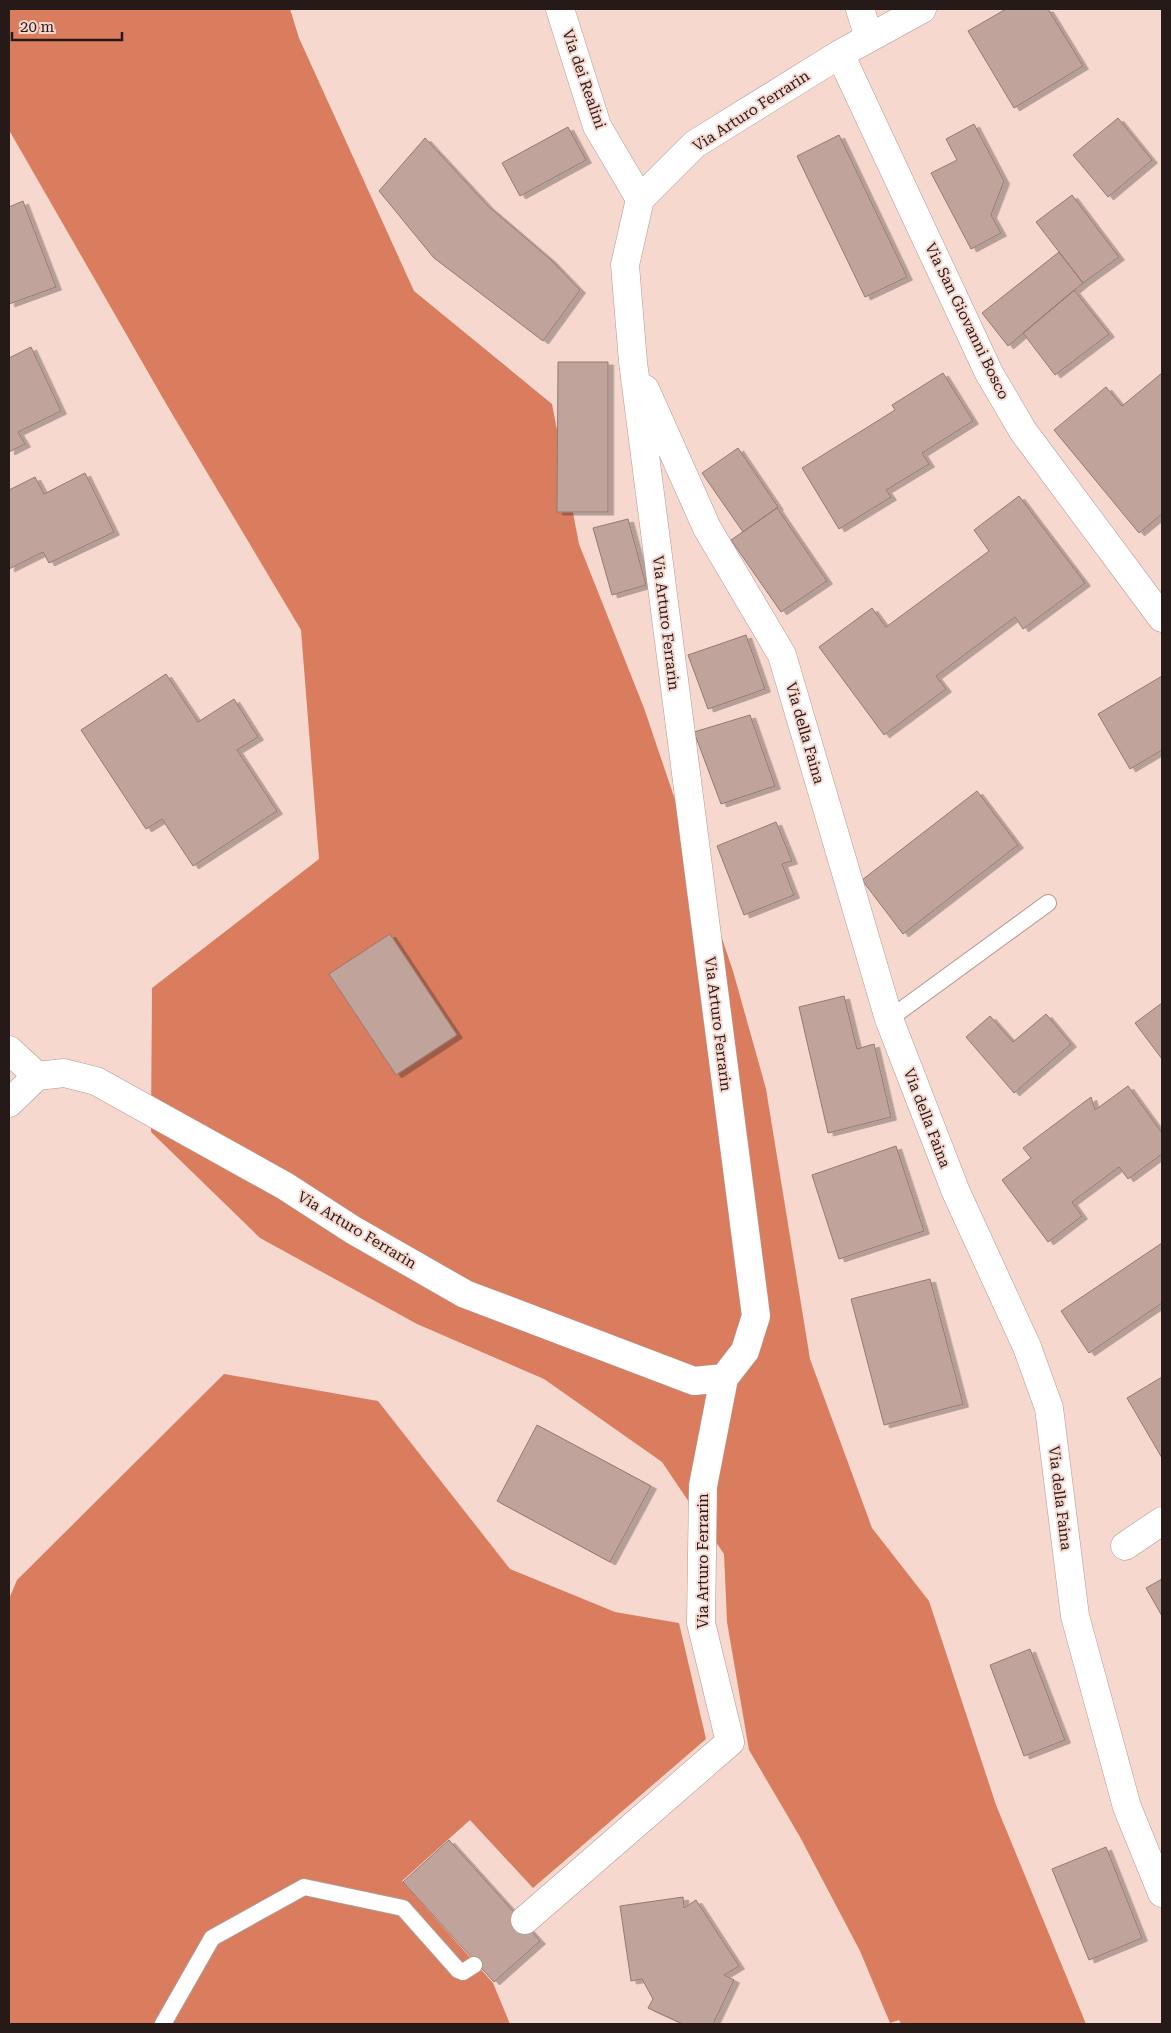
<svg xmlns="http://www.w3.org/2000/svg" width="1171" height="2033" font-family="'Roboto Serif',serif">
<defs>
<filter id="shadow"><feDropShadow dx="5.5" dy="3" stdDeviation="0" flood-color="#0004"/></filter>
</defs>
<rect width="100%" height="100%" fill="#f6d8cf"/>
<path fill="#da7d5f" d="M9,9H290L299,38L414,291L552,404L579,544L644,708L733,971L766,1089L810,1359L872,1528L929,1601L996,1805L1086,2024H901L899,2020L890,2023L860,1951L800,1837L749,1750L727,1622L724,1554L662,1462L544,1379L417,1324L260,1238L151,1132L152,988L319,859L301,630L168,407L9,130Z
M224,1374L378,1401L510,1569L615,1612L679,1623L706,1739L533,1888L470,1820L402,1881L493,1983L510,2024H9V1599L17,1580Z"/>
<path fill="#c0a49b" stroke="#947a71" filter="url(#shadow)" d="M1006,9H1048L1083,66L1014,108L968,31Z
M1118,118L1152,160L1108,197L1073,155Z
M974,124L1004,181L991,215L1001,233L971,249L931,173L957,160L946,139Z
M568,127L586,160L520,196L502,163Z
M839,135L907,277L865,297L797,156Z
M425,138L488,206L550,259L580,290L543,341L434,258L379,191Z
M1072,195L1119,257L1083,283L1036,222Z
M23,201L56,287L9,304V207Z
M1059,252L1083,283L1008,346L982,313Z
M1074,290L1109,334L1055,375L1023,333Z
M31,347L61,411L18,432L25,444L9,452V358Z
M558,362H608V512H557Z
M943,373L973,421L922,453L929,464L886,490L891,497L839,529L802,468L895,410L892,405Z
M1162,373V514L1139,533L1054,430L1106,387L1122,406Z
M738,448L778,507L743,532L702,473Z
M85,473L114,532L49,563L43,552L9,569V490L35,477L44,494Z
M1019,496L1085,583L1023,629L1015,617L936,676L946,689L884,735L819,647L872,608L886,627L989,551L974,530Z
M777,508L827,581L781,612L731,540Z
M628,519L646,585L612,595L593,528Z
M746,635L765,689L708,709L688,655Z
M166,674L198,722L234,699L258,737L237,750L277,811L193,866L162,819L146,829L81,730Z
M1162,676V750L1130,769L1098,714Z
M750,715L775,786L721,804L694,732Z
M977,791L1018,845L903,934L862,880Z
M776,822L792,861L782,864L794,895L744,915L717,846Z
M390,934L457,1035L396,1075L329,974Z
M844,996L857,1049L874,1044L891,1117L828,1133L799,1007Z
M1162,1003V1059L1135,1023Z
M1046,1014L1071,1044L1014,1093L966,1037L990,1016L1013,1042Z
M1128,1086L1162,1133V1154L1128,1179L1119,1167L1072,1202L1082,1216L1048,1242L1002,1180L1031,1158L1023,1148L1091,1097L1095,1110Z
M896,1146L924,1231L839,1259L812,1175Z
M1162,1243V1303L1089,1353L1061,1311Z
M930,1279L963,1404L884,1425L851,1299Z
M1162,1377V1458L1127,1398Z
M537,1425L651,1486L610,1562L497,1501Z
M1162,1579V1616L1146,1588Z
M1030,1649L1065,1740L1024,1756L990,1665Z
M449,1840L540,1941L494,1982L403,1882Z
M1106,1847L1142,1938L1089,1960L1052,1869Z
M683,1897L684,1908L696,1900L739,1966L724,1975L734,1980L713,2024H683L648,2008L653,1999L642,1979L631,1981L620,1906Z"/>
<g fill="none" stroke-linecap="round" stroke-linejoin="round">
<g stroke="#b3988f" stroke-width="18">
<path id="lane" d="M889,1019L1048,903
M163,2024L212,1938L304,1887L403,1908L458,1970L463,1972L474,1965"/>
</g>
<g stroke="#b3988f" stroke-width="29">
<path id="street" d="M560,9L597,126L640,199
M860,9L869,38
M840,54L989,373L1023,431L1162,618
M645,389L707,528L782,655L889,1019L956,1192L1027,1347L1049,1408L1075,1616L1127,1807L1162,1893
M9,1050L37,1076
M9,1103L37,1076L64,1073L96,1081L285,1186L353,1230L465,1294L694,1381L724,1378L745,1351L756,1316L633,362L625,265L640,199L695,144L840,54L922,9
M1125,1546L1162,1521
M525,1920L730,1742L701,1623L703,1486L724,1378"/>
</g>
<use href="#lane" stroke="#fff" stroke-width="16"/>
<use href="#street" stroke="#fff" stroke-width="28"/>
</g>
<g text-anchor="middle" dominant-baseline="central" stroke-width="4" stroke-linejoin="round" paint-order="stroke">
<g font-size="15" fill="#251a17" stroke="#f6d8cf">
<text transform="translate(584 79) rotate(71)">Via dei Realini</text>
<text transform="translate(751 111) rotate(-33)">Via Arturo Ferrarin</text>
<text transform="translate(967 321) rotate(64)">Via San Giovanni Bosco</text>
<text transform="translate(666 623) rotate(83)">Via Arturo Ferrarin</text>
<text transform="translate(805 733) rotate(74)">Via della Faina</text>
<text transform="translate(718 1024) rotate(83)">Via Arturo Ferrarin</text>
<text transform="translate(927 1118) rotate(69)">Via della Faina</text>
<text transform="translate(357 1230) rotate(31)">Via Arturo Ferrarin</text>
<text transform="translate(1060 1498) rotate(83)">Via della Faina</text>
<text transform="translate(703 1561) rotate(-90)">Via Arturo Ferrarin</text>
</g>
</g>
<rect width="1171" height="2033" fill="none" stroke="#251a17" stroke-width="20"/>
<path d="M12 32v8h110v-8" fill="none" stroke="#251a17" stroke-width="2.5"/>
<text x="20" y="32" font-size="15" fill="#251a17" stroke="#f6d8cf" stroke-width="4" paint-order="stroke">20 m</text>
</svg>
